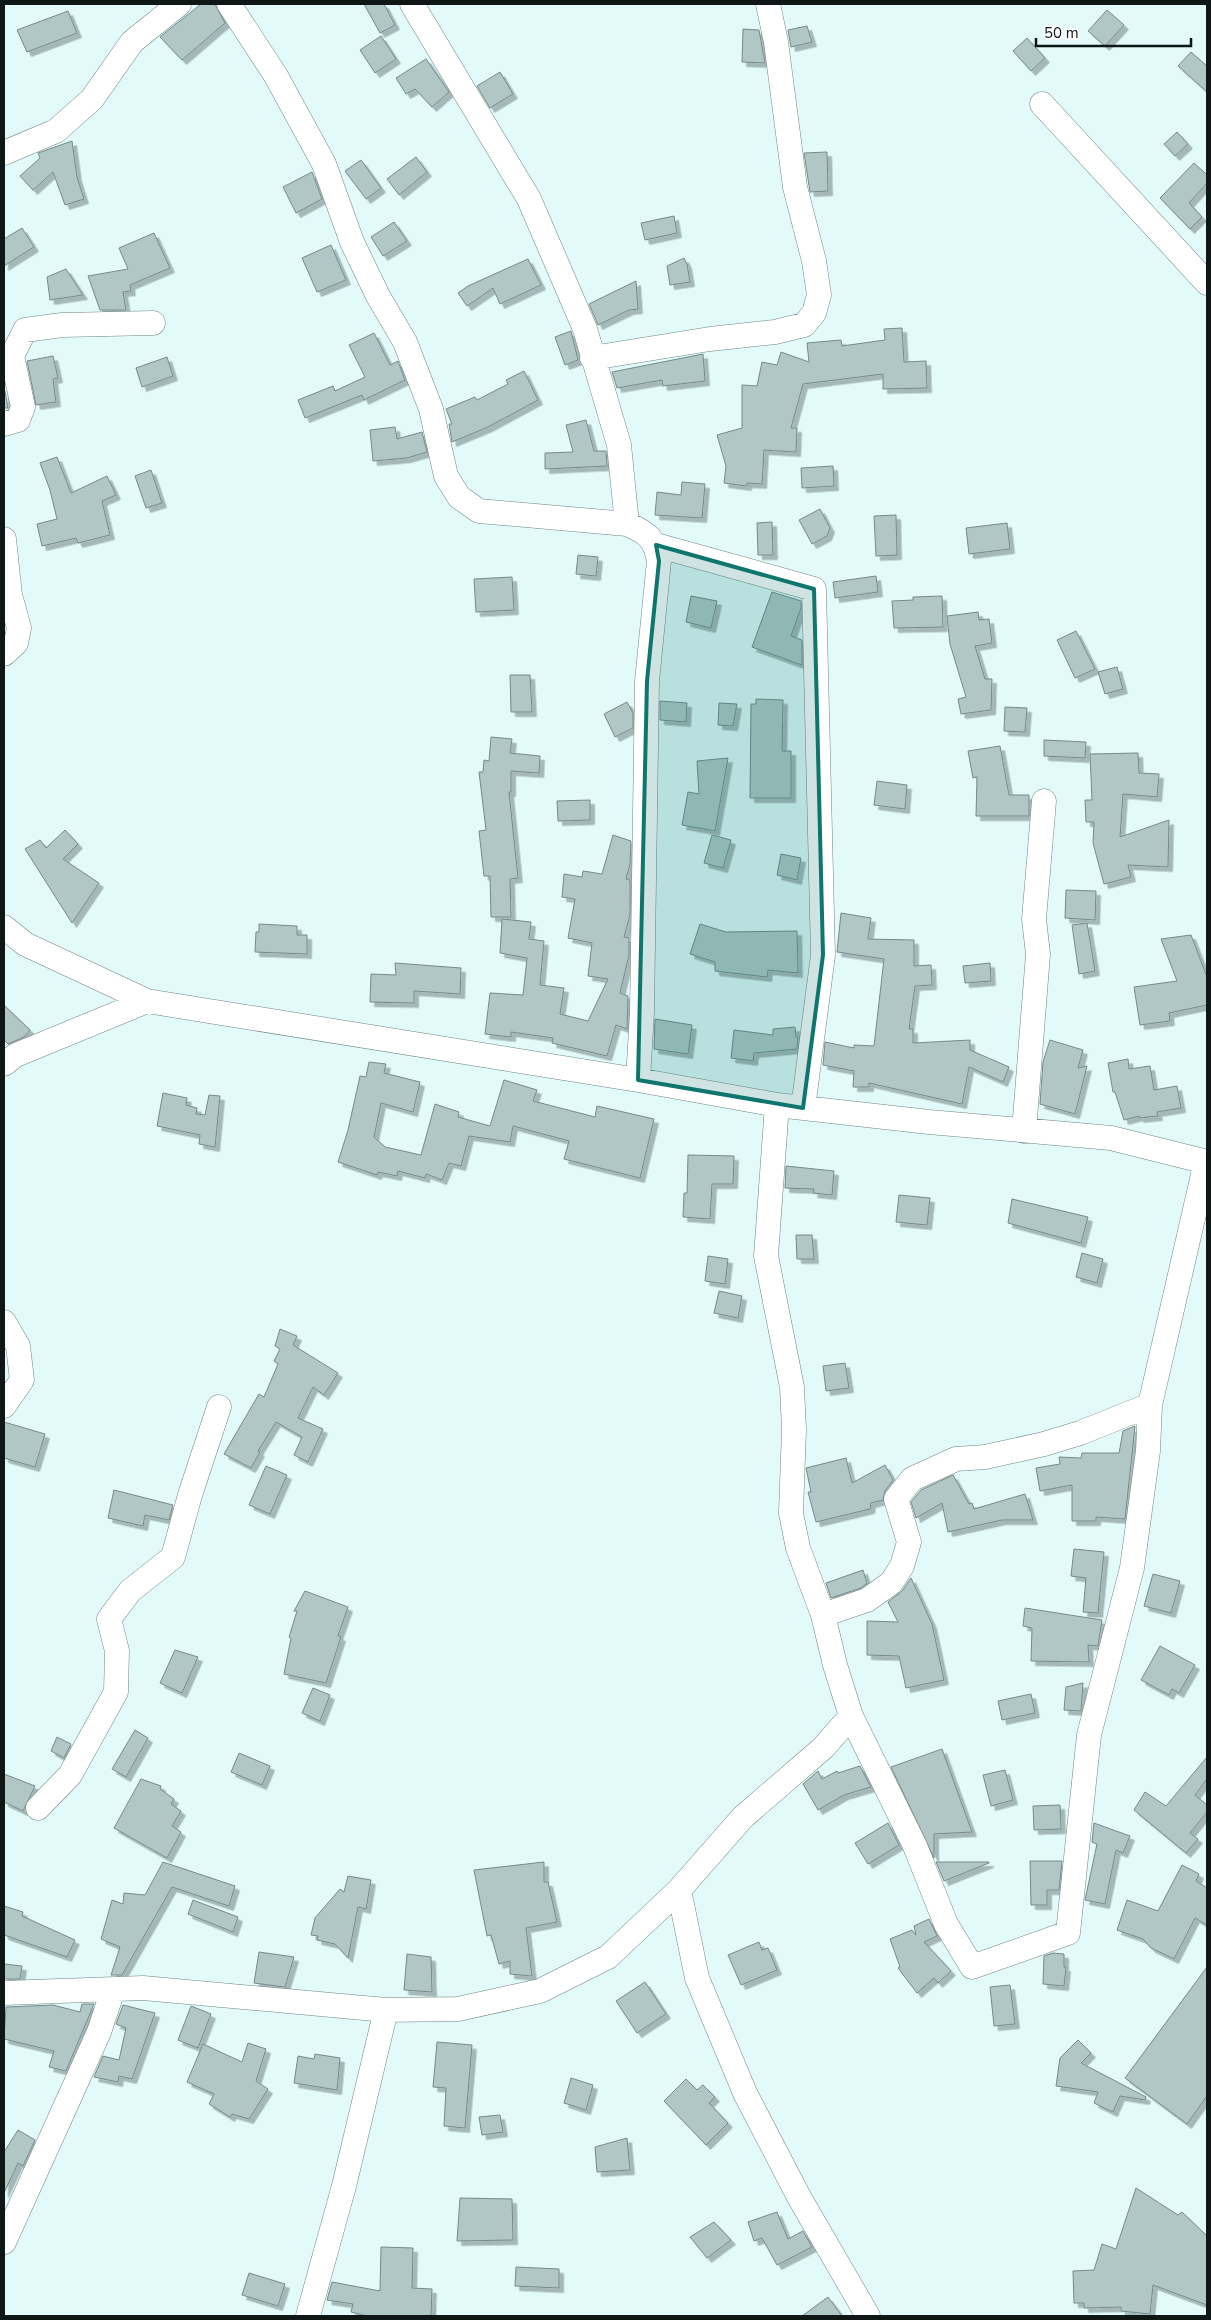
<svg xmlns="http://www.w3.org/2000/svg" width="1211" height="2320" font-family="'Nunito Sans',sans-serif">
<defs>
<filter id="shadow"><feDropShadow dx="4.5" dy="4.5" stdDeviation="0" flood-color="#0004"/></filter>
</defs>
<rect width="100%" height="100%" fill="#e2fafa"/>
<path fill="#b0c7c6" stroke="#748a89" filter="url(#shadow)" d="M201,4H215L225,23L182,60L160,37Z
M364,4H384L395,25L380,33Z
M1107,10L1124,25L1105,46L1088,31Z
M68,11L77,33L27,52L17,30Z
M807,26L812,42L791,47L788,30Z
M743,29L759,30L765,63L742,62Z
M381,36L396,59L375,73L360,50Z
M1027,38L1045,58L1031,71L1013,51Z
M1191,52L1207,66V92L1178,66Z
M426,59L449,92L432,107L415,89L406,94L396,78Z
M500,72L513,94L490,108L477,86Z
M1177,132L1188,144L1175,156L1164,144Z
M72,141L77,177L84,199L65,205L53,172L33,190L20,176L40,158L38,153Z
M827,152L828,191L810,192L804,153Z
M416,157L427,172L399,195L387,179Z
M361,160L381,188L366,199L345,171Z
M1194,163L1207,175V183L1189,203L1202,217L1190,229L1160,198Z
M312,172L322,199L296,213L283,187Z
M674,216L677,233L645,240L641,223Z
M394,222L407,241L383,256L371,237Z
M22,228L34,247L4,266V239Z
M154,233L170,268L130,285L131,291L123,292L126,310H100L88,276L128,269L119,248Z
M331,245L346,280L317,292L302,258Z
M684,258L687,264L690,282L670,285L667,266Z
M528,259L541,285L500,304L493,288L467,306L458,293L468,286Z
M66,269L83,295L50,300L47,277Z
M636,281L638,309L629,310L598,325L589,304Z
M902,328L904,362L926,361L927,388L883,389V374L803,384L791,428H797L796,452L764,450L762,484L747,483V486L724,483L726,466L717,435L742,428V385L757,386L762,362L777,365L781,352L809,362L807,343L841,340L842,346L885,340L884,329Z
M571,331L578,360L565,365L555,337Z
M374,333L390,365L398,361L405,380L364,400L362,395L305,418L298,400L333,386L335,391L365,377L349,345Z
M703,354L705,381L663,386L662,380L617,388L612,372Z
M53,356L58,378L53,379L56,402L36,405L27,361Z
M167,357L173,376L142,387L136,368Z
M524,371L538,400L488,427L452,442L449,424H452L446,409L475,397L477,400L508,384L506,380Z
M4,391H5L8,408H4Z
M586,420L594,451H606L607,466L545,469V453L573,452L566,425Z
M395,427L397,439L422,432L427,452L407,458L373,461L370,430Z
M57,457L71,493L107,476L116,495L102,501L110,535L78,543L76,538L42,546L37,524L57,519L50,490L40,463Z
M833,466L834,486L802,488L801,468Z
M151,470L162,503L146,508L135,476Z
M682,482L705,484L702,518L655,515L657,492L681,495Z
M820,509L830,528L827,536L812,544L799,520Z
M896,515L897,555L876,556L874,516Z
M772,522L773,555H758L757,523Z
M1007,523L1010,549L969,554L966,528Z
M578,555L598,557L596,576L576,574Z
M876,576L878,592L835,598L833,582Z
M512,577L514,610L476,612L474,579Z
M772,592L801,601V608L791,636L802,640V665L752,647Z
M691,596L717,601L711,628L686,622Z
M942,596L943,627L894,628L892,601L913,600V597Z
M978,612L979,620L989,619L992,643L975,646L985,679H992L991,710L961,714L958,699L966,697L950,644L947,616Z
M1076,631L1095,669L1075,678L1057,640Z
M1117,667L1123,689L1105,694L1098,672Z
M510,675H530L532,712H511Z
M756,699L783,700L782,751H791V798H750L751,704H756Z
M660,701L687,703L686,722L660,720Z
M627,702L633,713V728L615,737L604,714Z
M719,703L737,704L733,726L718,725Z
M1005,707L1027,708L1025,732L1004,731Z
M491,737L512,739L510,753L540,756L539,773L511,771V792H509L518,878L510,879L511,917H491L490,876H484L479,831L486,830L479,772H483L484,760L489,761Z
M1044,740L1086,742L1085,758L1044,756Z
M1000,746L1009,795H1029V816H976L977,777L973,778L968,751Z
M1138,753L1139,773L1159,774L1157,797L1123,794L1120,837L1169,820L1168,867L1128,865L1131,877L1104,884L1093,843L1094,822H1086L1085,800H1092L1090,754Z
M728,758L715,831L682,825L688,792L699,794L697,761Z
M877,781L907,785L905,809L874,805Z
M590,800V820L558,821L557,801Z
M65,830L78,844L63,859L99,883L72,923L25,849L40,840L46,848Z
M613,835L631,841L630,864L626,879L630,880V915L624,937L629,938V955L620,993L628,996L627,1029L616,1025L607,1056L552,1043L553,1038L511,1032V1037L485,1034L490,993L523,995L527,958L500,953L502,919L531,922L529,939L544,941L540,985L564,988L560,1014L588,1021L608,979L588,976L592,943L568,938L575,899L562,897L564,874L582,877L583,871L602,874Z
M712,835L731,840L723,868L704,863Z
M781,854L801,858L797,880L777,875Z
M1066,890L1096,891L1095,920L1065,918Z
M841,913L871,918L868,939L914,940V966L931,965L932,985L915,986L909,1029H913V1043L970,1040V1050L1009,1067L1003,1082L969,1067L962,1104L869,1083V1087H853L854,1071L823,1065L825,1042L854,1048V1045L874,1046L884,959L837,952Z
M1087,923L1095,971L1079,974L1072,925Z
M259,924L297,926V935H307V954L255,952L256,932H259Z
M700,924L726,932L797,931L798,973L768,970L767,977L715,971V962L690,954Z
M1191,935L1207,977V1005L1169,1013L1170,1021L1140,1025L1134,987L1177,981L1161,939Z
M395,963L461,968L460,994L414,991V1003L370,1002L371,974L396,975Z
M990,963L991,981L965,983L963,966Z
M4,1005L30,1030L24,1037L8,1044L4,1040Z
M655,1019L692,1025L688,1054L654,1049Z
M795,1027L796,1037L798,1038L797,1049L754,1053L753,1061L731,1058L734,1030L773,1035V1029Z
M1050,1040L1083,1050L1078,1068L1087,1066L1075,1114L1040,1104L1043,1062Z
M1128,1059L1129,1069L1150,1066L1154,1090L1177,1086L1181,1108L1157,1112L1158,1116L1139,1118V1116L1124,1120L1115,1092H1113L1108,1063Z
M369,1062L386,1064L384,1073L420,1082L413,1112L381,1103L374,1137L385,1147L421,1155L435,1104L459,1112L458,1117L490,1126L504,1080L537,1090L533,1101L595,1117L597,1106L654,1119L640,1178L564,1159L569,1141L513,1126L510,1142L469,1136L461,1166L449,1163L442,1180L426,1174L425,1178L398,1171L397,1176L378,1172L377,1175L338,1162L348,1130L360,1076L366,1077Z
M163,1093L187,1098L186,1105L197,1108L196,1114L205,1115L209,1095L220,1096L215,1147L199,1144L200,1135L157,1126Z
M688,1155L734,1156L733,1184H712L710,1219L683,1217L684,1193H687Z
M786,1166L834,1171L832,1195L813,1193L814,1189L785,1188Z
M899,1195L930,1198L927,1225L896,1222Z
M1012,1199L1088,1217L1081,1243L1008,1223Z
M796,1235H812L814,1259H797Z
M1082,1253L1103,1259L1097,1283L1076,1277Z
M708,1256L728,1259L725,1284L705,1281Z
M719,1291L742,1296L738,1318L714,1313Z
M280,1329L297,1336L293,1345L338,1373L324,1395L313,1387L298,1418L323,1429L308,1462L294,1455L302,1437L276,1422L258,1451L260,1452L251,1468L224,1454L259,1394L264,1397L278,1364L274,1361L280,1349L275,1346Z
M845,1363L849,1388L826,1391L823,1366Z
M4,1422L45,1434L35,1467L4,1458Z
M1135,1426L1125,1519L1096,1517V1521H1072V1485L1040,1491L1036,1468L1060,1464L1059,1457L1081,1458L1082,1453H1119L1123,1431Z
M846,1458L852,1483L885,1465L893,1480L885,1491L883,1500L871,1503L870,1509L816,1522L808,1492H811L806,1468Z
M266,1466L287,1475L270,1514L249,1505Z
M953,1475L969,1504L972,1503L974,1509L1025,1494L1033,1520H1002L948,1532L942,1503L916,1518L911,1502L921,1490Z
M114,1490L173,1505L169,1520L145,1515L143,1526L108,1518Z
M1074,1549L1104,1552L1098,1613L1083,1612L1086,1578L1071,1576Z
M863,1570L867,1583L861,1588L831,1598L826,1583Z
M1153,1574L1180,1581L1171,1613L1144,1606Z
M911,1578L932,1624L944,1680L906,1688L899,1656L867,1655V1621L898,1622L888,1602L902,1591Z
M305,1591L348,1607L338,1636L341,1637L326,1683L284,1674L291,1638L289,1637L297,1611H294Z
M1025,1608L1102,1620L1098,1646L1088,1645L1089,1662L1031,1661L1032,1628L1023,1626Z
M1160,1646L1195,1665L1179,1693L1172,1689L1169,1695L1141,1680Z
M175,1650L198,1657L182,1693L160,1683Z
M1083,1683L1081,1711L1064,1710L1066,1687Z
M313,1688L330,1695L320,1721L302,1713Z
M1031,1694L1035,1713L1002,1720L998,1701Z
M135,1730L148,1738L126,1777L112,1769Z
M57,1737L71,1744L64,1758L51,1751Z
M942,1749L972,1832L934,1834V1858L891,1767Z
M239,1753L270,1766L262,1785L231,1772Z
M1207,1757V1779L1195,1795L1207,1805V1812L1190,1833L1198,1839L1186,1853L1134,1810L1145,1792L1166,1806Z
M860,1766L871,1787L844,1795L818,1810L803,1784L818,1771L822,1779L837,1771L838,1773Z
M1005,1770L1013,1800L991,1806L983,1775Z
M4,1774L35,1786L23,1811L4,1802Z
M141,1779L161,1786L160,1789L174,1799L171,1804L181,1811L172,1826L181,1832L167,1858L114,1828Z
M1060,1805L1061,1829L1034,1830L1033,1806Z
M888,1823L899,1845L868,1864L855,1843Z
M1094,1823L1130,1836L1123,1853L1116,1850L1105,1904L1085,1900L1097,1844L1092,1842Z
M1030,1861H1062L1059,1890H1047V1905H1031Z
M163,1862L235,1886L229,1906L172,1887L122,1975H111L120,1947L101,1939L112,1900L123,1904L124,1893L145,1895Z
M544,1862V1882H548L557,1922L526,1928L532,1976L510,1974V1961L499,1964L491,1935L487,1936L474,1870Z
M936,1862H989V1863L944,1881Z
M1182,1865L1199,1874L1196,1881L1207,1888V1925L1195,1918L1174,1959L1151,1948L1143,1939L1117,1930L1127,1900L1158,1911Z
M348,1876L371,1880L366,1909L358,1907L348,1958L335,1944L317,1940L318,1936L311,1935L315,1918L340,1889L344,1892Z
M193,1900L238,1917L233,1932L188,1914Z
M4,1906L23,1912L22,1916L75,1940L67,1957L4,1935Z
M929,1919L937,1936L924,1942L951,1971L938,1983L934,1978L917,1993L898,1968L900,1967L890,1939L912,1930L916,1935L914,1926Z
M759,1942L762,1950L768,1948L777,1970L741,1985L728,1955Z
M259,1952L294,1957L285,1987L254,1983Z
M1053,1953L1064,1954V1967H1066L1064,1986L1043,1984L1044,1956Z
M407,1954L431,1957L432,1992L404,1990Z
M4,1964L22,1966L20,1979H4Z
M1207,1967V2096L1187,2124L1125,2078Z
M645,1982L666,2014L637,2033L616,2001Z
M1010,1985L1015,2024L994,2026L990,1987Z
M82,2004H94L66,2071L49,2067L54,2051L4,2039L6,2007L53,2005L80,2012Z
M123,2005L155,2013L132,2079L119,2076L118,2082L94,2077L103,2056L119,2060L126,2028L116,2024Z
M191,2006L211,2014L198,2048L178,2040Z
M1078,2040L1091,2053L1081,2063L1146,2097L1145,2100L1120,2096L1113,2112L1094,2103L1098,2092L1056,2086L1060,2058Z
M437,2042L472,2045L465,2128L444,2126L446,2088L433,2087Z
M248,2043L266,2049L256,2081L268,2089L249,2119L232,2114L230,2117L209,2104L214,2094L187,2082L203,2044L242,2062Z
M315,2054L340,2058L337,2090L294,2083L298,2056L314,2059Z
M571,2078L593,2085L586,2110L564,2103Z
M686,2079L697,2090L703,2085L715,2097L709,2103L728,2123L706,2145L664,2101Z
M500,2115L503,2132L482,2135L479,2117Z
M18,2130L35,2140L23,2166L18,2163L4,2193V2152Z
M627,2138L630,2170L597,2172L595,2147Z
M1136,2188L1178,2215L1182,2212L1207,2236V2305L1153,2285L1150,2314L1121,2311V2307L1084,2308V2303H1074L1073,2271L1094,2270L1102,2244L1116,2249Z
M460,2198L512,2199L513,2240L457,2241Z
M777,2212L788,2239L803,2231L812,2247L777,2265L762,2238L754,2241L748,2222Z
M714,2222L731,2240L707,2258L690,2237Z
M381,2247L413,2248L412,2288L432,2289L431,2316H367L351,2312L353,2304L327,2300L332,2282L380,2291Z
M516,2267L559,2269V2288L515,2286Z
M249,2273L285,2284L278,2306L242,2295Z
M828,2297L842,2316H802Z"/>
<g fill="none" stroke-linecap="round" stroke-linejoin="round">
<g stroke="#6f8584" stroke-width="25">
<path id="street" d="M229,4L276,76L324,164L352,242L378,296L405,342L431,409L446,476L459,497L479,511L627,524C648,533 655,539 659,561L647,681L642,1012L638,1080
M412,4L529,199L585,329L619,445L627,524
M1042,104L1207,283
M4,153L56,131L92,99L132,42L179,4
M592,358L710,339L775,332L804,325L814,313L819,295L814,261L795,187L776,42L768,4
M4,424L18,420L23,407L12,356L25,330L62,325L153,323
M4,539L10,595L19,628L16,643L4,654
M656,545L814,589L823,955L803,1108
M4,927L25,944L147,1001L638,1080L777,1105L929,1122L1111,1138L1207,1162
M4,1064L16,1055L147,1001
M1024,1131L1038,954L1034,919L1044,801
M4,1322L18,1346L22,1380L4,1406
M823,1615L867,1600L891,1583L902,1566L909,1542L896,1499L912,1479L956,1459L985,1457L1044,1444L1080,1433L1150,1405L1206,1162
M851,1716L915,1846L946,1924L972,1967L1068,1933L1089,1735L1132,1568L1148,1451L1150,1405
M38,1808L70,1775L116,1692L117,1651L109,1619L130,1591L173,1557L190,1495L219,1407
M679,1890L697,1978L745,2093L799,2197L868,2316
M4,1993L143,1988L386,2010L458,2009L540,1991L608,1957L679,1890L743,1817L823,1748L851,1716L835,1665L823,1615L798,1548L791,1513L794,1429L792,1387L766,1256L777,1105
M4,2242L99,2032L113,1990
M308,2316L344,2186L386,2010"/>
</g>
<use href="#street" stroke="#fff" stroke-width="24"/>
</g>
<path fill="#0f766e" fill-opacity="0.2" stroke="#0f766e" stroke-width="4" stroke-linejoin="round" d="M656,545L814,589L823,955L803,1108L638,1080L647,681L659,561Z"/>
<rect width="1211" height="2320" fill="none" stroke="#0e1716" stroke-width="10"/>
<path d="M1036 38v8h155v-8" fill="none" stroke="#0e1716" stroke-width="2.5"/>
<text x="1044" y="38" font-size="15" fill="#0e1716" stroke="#ffffff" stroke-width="4" paint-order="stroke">50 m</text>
</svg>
